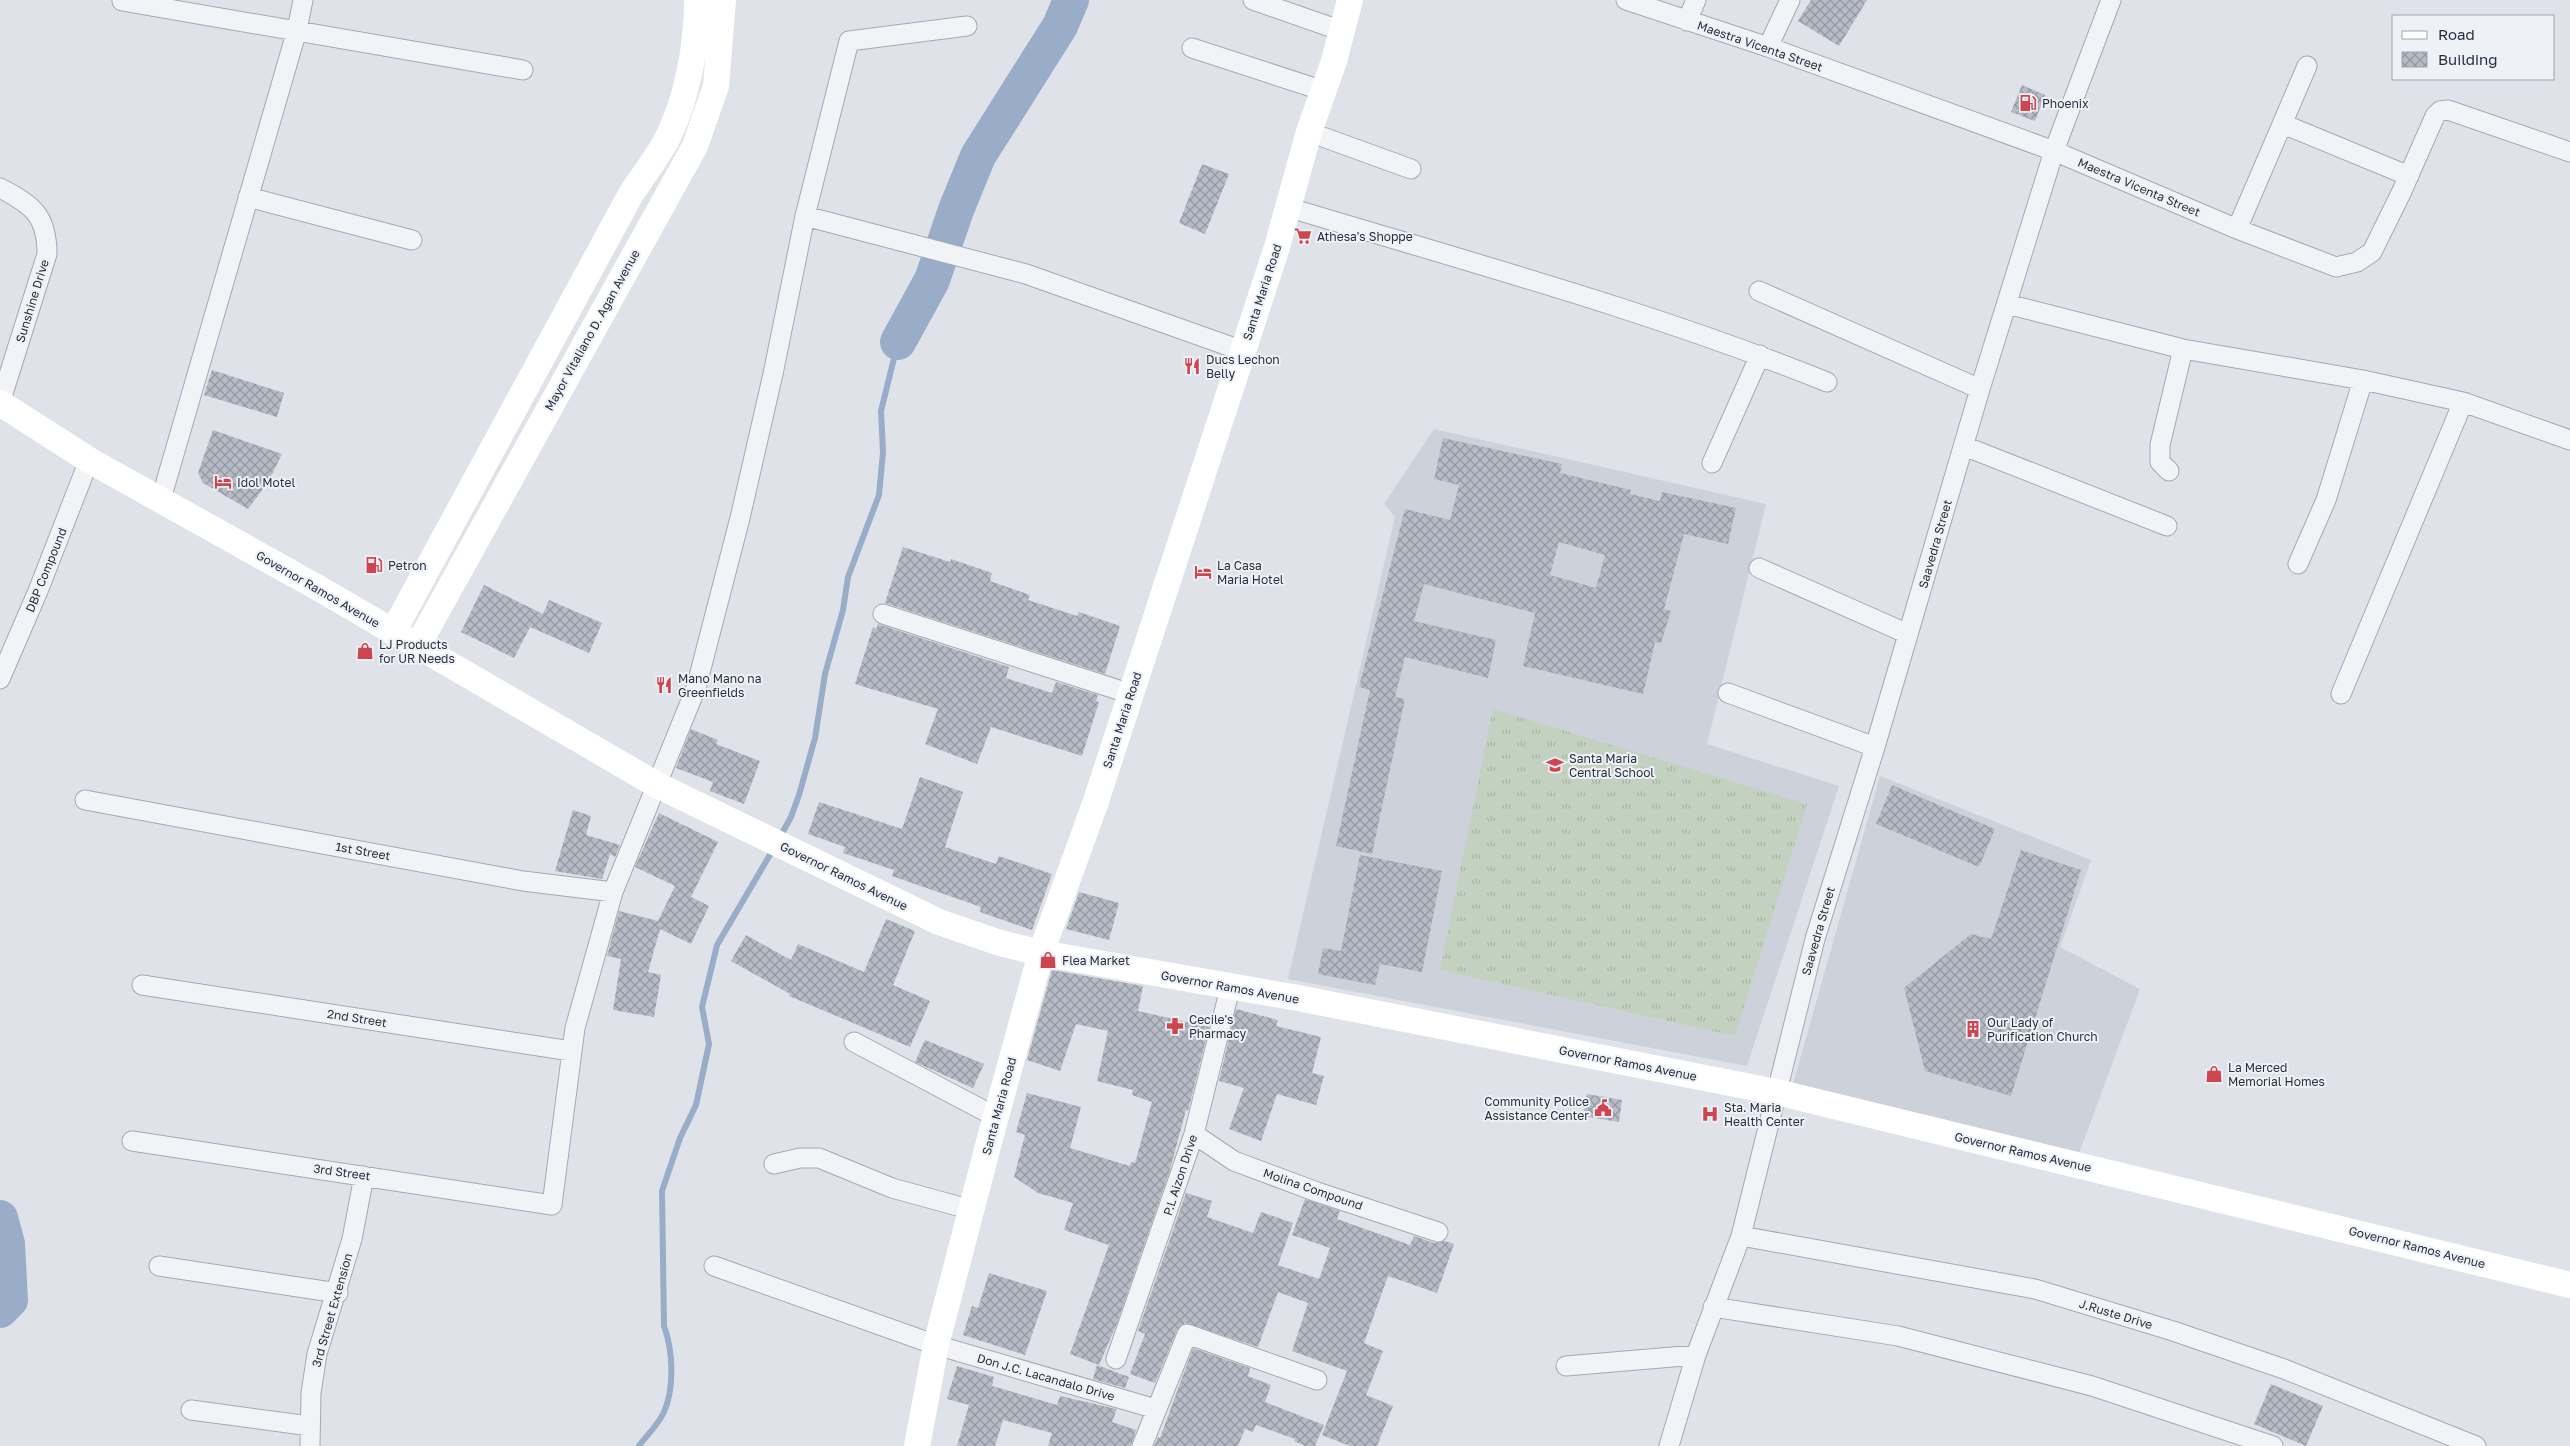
<svg xmlns="http://www.w3.org/2000/svg" width="2570" height="1446" font-family="'Golos Text',sans-serif">
<defs>
<pattern id="grass-tufts" width="24" height="20" patternUnits="userSpaceOnUse" patternTransform="scale(1.25)"><rect width="24" height="20" fill="#c3d2c0"/><path d="M3 7l-1-3M5 7V3M7 7l1-3M15 17l-1-3M17 17v-4M19 17l1-3" fill="none" stroke="#a8b5a6"/></pattern>
<pattern id="building-cross-hatch" width="8" height="8" patternUnits="userSpaceOnUse" patternTransform="scale(1.25)"><rect width="8" height="8" fill="#b6bbc5"/><path d="M0 0l8 8M0 8l8-8" fill="none" stroke="#9498a1"/></pattern>
</defs>
<rect width="100%" height="100%" fill="#dfe2e8"/>
<path fill="#cdd1da" d="M1434,429L1766,504L1707,744L1839,786L1747,1066L1288,979L1395,517L1384,504Z
M1880,776L2091,860L2060,947L2140,989L2079,1153L1793,1084Z"/>
<path fill="url(#grass-tufts)" d="M1493,709L1807,804L1735,1036L1440,970Z"/>
<g fill="none" stroke-linecap="round" stroke-linejoin="round">
<path stroke="#9aadc8" stroke-width="6" d="M780,837L791,817L799,795L815,738L825,674L843,610L848,577L879,495L883,452L881,411L898,342
M639,1446C646,1436 657,1426 663,1414C675,1390 673,1350 664,1326L662,1191L680,1138L696,1105L709,1044L702,1007L717,945L774,848"/>
<path stroke="#9aadc8" stroke-width="36" d="M898,342L932,280L956,210L978,156L1060,26L1071,0
M0,1218L7,1244L10,1300L0,1310"/>
</g>
<path fill="url(#building-cross-hatch)" fill-rule="evenodd" d="M1811,0H1867L1839,46L1798,21Z
M2022,85L2045,95L2035,121L2011,112Z
M1202,164L1229,174L1205,234L1179,223Z
M212,370L284,393L277,417L204,395Z
M213,430L282,454L268,482L248,509L203,483L198,473Z
M1443,438L1562,464L1560,473L1631,490L1630,494L1660,501L1662,492L1736,508L1728,544L1684,534L1664,609L1671,611L1661,643L1655,642L1643,694L1523,666L1535,613L1424,584L1414,621L1496,640L1488,678L1405,657L1395,697L1405,699L1372,854L1336,846L1370,690L1359,687L1405,509L1450,520L1459,485L1434,479ZM1559,542L1605,555L1596,588L1550,575Z
M903,547L950,562L951,559L992,573L990,581L1030,595L1028,600L1077,616L1079,612L1120,626L1105,674L885,603Z
M484,585L543,614L549,600L602,623L589,653L530,627L514,658L461,632Z
M878,624L1009,667L1006,678L1052,693L1056,682L1098,695L1096,701L1099,702L1082,756L991,727L977,764L925,744L938,709L855,684L873,627L876,629Z
M691,729L718,740L716,744L760,761L744,804L710,791L713,782L676,768Z
M920,777L963,792L945,847L996,864L999,856L1052,874L1032,930L980,912L981,907L892,876L894,870L843,853L845,847L808,834L819,802L902,829Z
M1892,785L1995,829L1979,867L1876,824Z
M573,810L591,816L586,835L620,845L615,857L610,854L602,879L555,871Z
M659,813L718,842L691,897L709,906L691,944L660,929L648,972L661,975L654,1017L613,1010L621,959L607,956L619,911L658,921L675,886L635,867Z
M2021,850L2081,870L2011,1096L1925,1071L1904,988L1971,934L1991,939Z
M1360,855L1442,871L1422,972L1380,964L1375,985L1318,974L1323,948L1341,951Z
M1079,892L1119,903L1109,940L1066,929Z
M886,919L915,931L893,985L930,1001L910,1047L789,996L790,994L731,961L746,935L791,960L798,944L864,972Z
M1052,970L1143,986L1138,1011L1209,1027L1188,1111L1186,1110L1169,1173L1117,1323L1099,1365L1070,1354L1109,1245L1064,1230L1073,1203L1038,1193L1014,1177L1025,1135L1016,1132L1027,1093L1081,1107L1070,1148L1130,1166L1131,1162L1135,1163L1152,1102L1132,1095L1133,1090L1097,1081L1108,1031L1076,1024L1060,1071L1027,1060Z
M1236,1009L1278,1020L1276,1026L1321,1037L1312,1073L1324,1076L1316,1105L1277,1094L1261,1141L1229,1129L1244,1088L1219,1081Z
M925,1040L984,1064L973,1088L915,1062Z
M1587,1094L1622,1100L1619,1122L1583,1116Z
M1186,1193L1212,1201L1207,1217L1253,1233L1261,1212L1293,1223L1278,1265L1319,1279L1330,1248L1292,1235L1305,1199L1340,1211L1337,1219L1410,1245L1414,1236L1434,1243L1445,1241L1454,1244L1437,1293L1388,1276L1364,1343L1383,1351L1366,1395L1393,1406L1377,1446H1350L1322,1435L1347,1371L1292,1351L1308,1303L1278,1292L1258,1347L1185,1323L1177,1330L1155,1383L1130,1374L1145,1334L1138,1331Z
M989,1273L1047,1291L1025,1355L963,1335L972,1306L978,1308Z
M1193,1348L1250,1368L1248,1376L1271,1385L1265,1402L1324,1425L1315,1446H1305L1294,1441L1295,1439L1256,1425L1253,1432L1245,1429L1238,1446H1154L1158,1437L1160,1438Z
M1097,1365L1129,1377L1125,1388L1093,1379Z
M957,1366L994,1377L992,1386L1057,1405L1060,1396L1117,1409L1112,1422L1136,1430L1131,1446H1048L1052,1433L1003,1420L995,1446H957L969,1405L947,1399Z
M2271,1384L2323,1406L2306,1446L2254,1424Z"/>
<g fill="none" stroke-linecap="round" stroke-linejoin="round">
<g stroke="#a4a9b2" stroke-width="21">
<path id="street" d="M1253,0L1342,31
M1626,0L1768,47L2054,151L2237,229L2336,267L2357,262L2372,252L2402,191L2435,116L2440,111L2448,110L2570,152
M122,1L523,70
M1687,21L1696,0
M1768,47L1790,0
M1192,48L1324,91
M2283,124L2409,176
M1309,132L1411,169
M0,188C33,205 47,216 47,254L0,403
M248,197L412,240
M1287,207C1468,262 1651,311 1827,382
M805,216L1026,274L1243,351
M2237,229L2307,66
M1759,291L1980,389
M2007,304L2183,349L2363,380L2463,402L2570,440
M1964,446L2167,526
M1712,463L1760,355
M2169,471L2160,462V445L2183,349
M161,499L297,30L303,0
M2298,564L2326,500L2363,380
M1759,568L1908,634
M883,614L1131,694
M0,679L38,591L89,460
M1728,693L1875,747
M2341,694L2463,402
M85,800L523,881L613,892
M142,985L571,1051
M854,1042L996,1117
M1194,1134L1234,1161L1317,1192L1438,1232
M132,1141L552,1205L575,1028L613,892L696,688L740,518L773,374L805,216L849,41L967,26
M774,1164L800,1158H819L892,1188L972,1210
M1741,1236L2035,1289L2173,1331L2284,1369L2476,1446
M159,1266L338,1293
M714,1266L936,1345L1156,1409
M1713,1307L1898,1336L2092,1386L2273,1446
M1116,1359L1194,1134L1230,988
M1566,1366L1696,1355
M191,1410L310,1426
M310,1446L311,1393L317,1354L352,1239L364,1176
M1142,1446L1187,1334L1317,1380
M1669,1446L1696,1355L1741,1236L1815,939L1875,747L1980,389L2054,151L2111,0"/>
</g>
<use href="#street" stroke="#f2f3f6" stroke-width="19"/>
<path stroke="#fff" stroke-width="26" d="M0,403L89,460L320,589L657,785L939,922L1000,943L1041,953L1298,998L1776,1092L2570,1285
M393,632L631,194C643,175 659,156 669,135C688,95 697,44 697,0
M417,647L695,146L716,86L723,0
M917,1446L936,1345L989,1142L1041,953L1095,804L1277,247L1309,132L1334,61L1350,0"/>
</g>
<defs>
<g id="fuel-bare" transform="scale(1.35)"><path d="M-5.5-6h7V0h2V4h1.3V-2.5L3-4.5l.8-.8L6-3V5H2.5V1h-1V6h-7ZM-4.2-4.7v3.2H.2V-4.7Z" fill="#cc454f" stroke="#eef1f6" stroke-width="2.5" paint-order="stroke"/></g>
<g id="supermarket-bare" transform="scale(1.35)"><path d="M-6-5.5h2.5l.6 2H6L4.5 2H-2.5L-4.4-4H-6ZM-1.5 3.2a1.3 1.3 0 1 0 .1 0ZM3 3.2a1.3 1.3 0 1 0 .1 0Z" fill="#cc454f" stroke="#eef1f6" stroke-width="2.5" paint-order="stroke"/></g>
<g id="restaurant-bare" transform="scale(1.35)"><path d="M-5-6h1v4h1v-4h1v4h1v-4h1v5L-1.5 .5V6h-2V.5L-5-1ZM5-6V6H3V1.5H1.5Q1.5-4 5-6Z" fill="#cc454f" stroke="#eef1f6" stroke-width="2.5" paint-order="stroke"/></g>
<g id="hotel-bare" transform="scale(1.35)"><path d="M-6-4.5h1.5V1H6V5H4.5V3h-9V5H-6ZM-4 0a1.8 1.8 0 1 1 3.6 0ZM.5 0V-2.5h3Q6-2.5 6 0Z" fill="#cc454f" stroke="#eef1f6" stroke-width="2.5" paint-order="stroke"/></g>
<g id="shop-bare" transform="scale(1.35)"><path d="M-5-2.5h2.3a2.7 3.5 0 0 1 5.4 0H5L5.5 6h-11ZM-1.5-2.5h3a1.5 2.3 0 0 0-3 0Z" fill="#cc454f" stroke="#eef1f6" stroke-width="2.5" paint-order="stroke"/></g>
<g id="school-bare" transform="scale(1.35)"><path d="M0-5L7-2L0 1L-7-2ZM-4 1L0 2.5L4 1V4Q0 6-4 4Z" fill="#cc454f" stroke="#eef1f6" stroke-width="2.5" paint-order="stroke"/></g>
<g id="pharmacy-bare" transform="scale(1.35)"><path d="M-2-6h4v4h4v4h-4v4h-4v-4h-4v-4h4Z" fill="#cc454f" stroke="#eef1f6" stroke-width="2.5" paint-order="stroke"/></g>
<g id="building-bare" transform="scale(1.35)"><path d="M-4-6H4V6H1V3H-1V6H-4ZM-2.5-4.3h1.7v1.8h-1.7ZM.8-4.3h1.7v1.8H.8ZM-2.5-1h1.7V.8h-1.7ZM.8-1h1.7V.8H.8Z" fill="#cc454f" stroke="#eef1f6" stroke-width="2.5" paint-order="stroke"/></g>
<g id="civic-bare" transform="scale(1.35)"><path d="M-.6-6.5H3V-4.5H.6V-3L4-1V1h2V6H-6V1h2V-1L-.6-3ZM-1.2 2.5V6h2.4V2.5Z" fill="#cc454f" stroke="#eef1f6" stroke-width="2.5" paint-order="stroke"/></g>
<g id="hospital-bare" transform="scale(1.35)"><path d="M-5-5h3v3.5h4V-5h3V5h-3V1.5h-4V5h-3Z" fill="#cc454f" stroke="#eef1f6" stroke-width="2.5" paint-order="stroke"/></g>
</defs>
<g fill-rule="evenodd">
<use href="#fuel-bare" x="2028" y="103"/>
<use href="#supermarket-bare" x="1303" y="236"/>
<use href="#restaurant-bare" x="1192" y="366"/>
<use href="#hotel-bare" x="223" y="482"/>
<use href="#fuel-bare" x="374" y="565"/>
<use href="#hotel-bare" x="1203" y="572"/>
<use href="#shop-bare" x="365" y="651"/>
<use href="#restaurant-bare" x="664" y="685"/>
<use href="#school-bare" x="1555" y="765"/>
<use href="#shop-bare" x="1048" y="960"/>
<use href="#pharmacy-bare" x="1175" y="1026"/>
<use href="#building-bare" x="1973" y="1029"/>
<use href="#shop-bare" x="2214" y="1074"/>
<use href="#civic-bare" x="1603" y="1108"/>
<use href="#hospital-bare" x="1710" y="1114"/>
</g>
<g text-anchor="middle" dominant-baseline="central" stroke-width="4" stroke-linejoin="round" paint-order="stroke">
<g font-size="12" fill="#282f3f" stroke="#eef1f6">
<text transform="translate(1760 46) rotate(19)">Maestra Vicenta Street</text>
<text transform="translate(2139 187) rotate(23)">Maestra Vicenta Street</text>
<text transform="translate(1262 292) rotate(-72)">Santa Maria Road</text>
<text transform="translate(32 301) rotate(-73)">Sunshine Drive</text>
<text transform="translate(592 330) rotate(-61)">Mayor Vitaliano D. Agan Avenue</text>
<text transform="translate(1935 544) rotate(-74)">Saavedra Street</text>
<text transform="translate(46 570) rotate(-68)">DBP Compound</text>
<text transform="translate(318 589) rotate(30)">Governor Ramos Avenue</text>
<text transform="translate(1122 720) rotate(-72)">Santa Maria Road</text>
<text transform="translate(363 851) rotate(10)">1st Street</text>
<text transform="translate(844 876) rotate(26)">Governor Ramos Avenue</text>
<text transform="translate(1818 931) rotate(-74)">Saavedra Street</text>
<text transform="translate(1230 987) rotate(10)">Governor Ramos Avenue</text>
<text transform="translate(357 1018) rotate(9)">2nd Street</text>
<text transform="translate(1628 1063) rotate(11)">Governor Ramos Avenue</text>
<text transform="translate(999 1106) rotate(-75)">Santa Maria Road</text>
<text transform="translate(2023 1152) rotate(13)">Governor Ramos Avenue</text>
<text transform="translate(342 1172) rotate(8)">3rd Street</text>
<text transform="translate(1180 1175) rotate(-72)">P.L Aizon Drive</text>
<text transform="translate(1313 1189) rotate(19)">Molina Compound</text>
<text transform="translate(2417 1247) rotate(14)">Governor Ramos Avenue</text>
<text transform="translate(332 1310) rotate(-74)">3rd Street Extension</text>
<text transform="translate(2116 1314) rotate(17)">J.Ruste Drive</text>
<text transform="translate(1046 1377) rotate(16)">Don J.C. Lacandalo Drive</text>
</g>
<g font-size="12" fill="#282f3f" stroke="#eef1f6" text-anchor="start">
<text x="2042" y="103">Phoenix</text>
<text x="1317" y="236">Athesa's Shoppe</text>
<text x="1206" y="359">Ducs Lechon<tspan x="1206" dy="14">Belly</tspan></text>
<text x="237" y="482">Idol Motel</text>
<text x="388" y="565">Petron</text>
<text x="1217" y="565">La Casa<tspan x="1217" dy="14">Maria Hotel</tspan></text>
<text x="379" y="644">LJ Products<tspan x="379" dy="14">for UR Needs</tspan></text>
<text x="678" y="678">Mano Mano na<tspan x="678" dy="14">Greenfields</tspan></text>
<text x="1569" y="758">Santa Maria<tspan x="1569" dy="14">Central School</tspan></text>
<text x="1062" y="960">Flea Market</text>
<text x="1189" y="1019">Cecile's<tspan x="1189" dy="14">Pharmacy</tspan></text>
<text x="1987" y="1022">Our Lady of<tspan x="1987" dy="14">Purification Church</tspan></text>
<text x="2228" y="1067">La Merced<tspan x="2228" dy="14">Memorial Homes</tspan></text>
<text x="1589" y="1101" text-anchor="end">Community Police<tspan x="1589" dy="14">Assistance Center</tspan></text>
<text x="1724" y="1107">Sta. Maria<tspan x="1724" dy="14">Health Center</tspan></text>
</g>
</g>
<rect x="2392" y="15" width="162" height="65" fill="#eef1f6" stroke="#9fa3ad"/>
<rect x="2402" y="31" width="25" height="8" fill="#ffffff" stroke="#9fa3ad"/>
<text x="2438" y="40" font-size="15" fill="#282f3f">Road</text>
<rect x="2402" y="52" width="25" height="15" fill="url(#building-cross-hatch)" stroke="#9fa3ad"/>
<text x="2438" y="65" font-size="15" fill="#282f3f">Building</text>
</svg>
